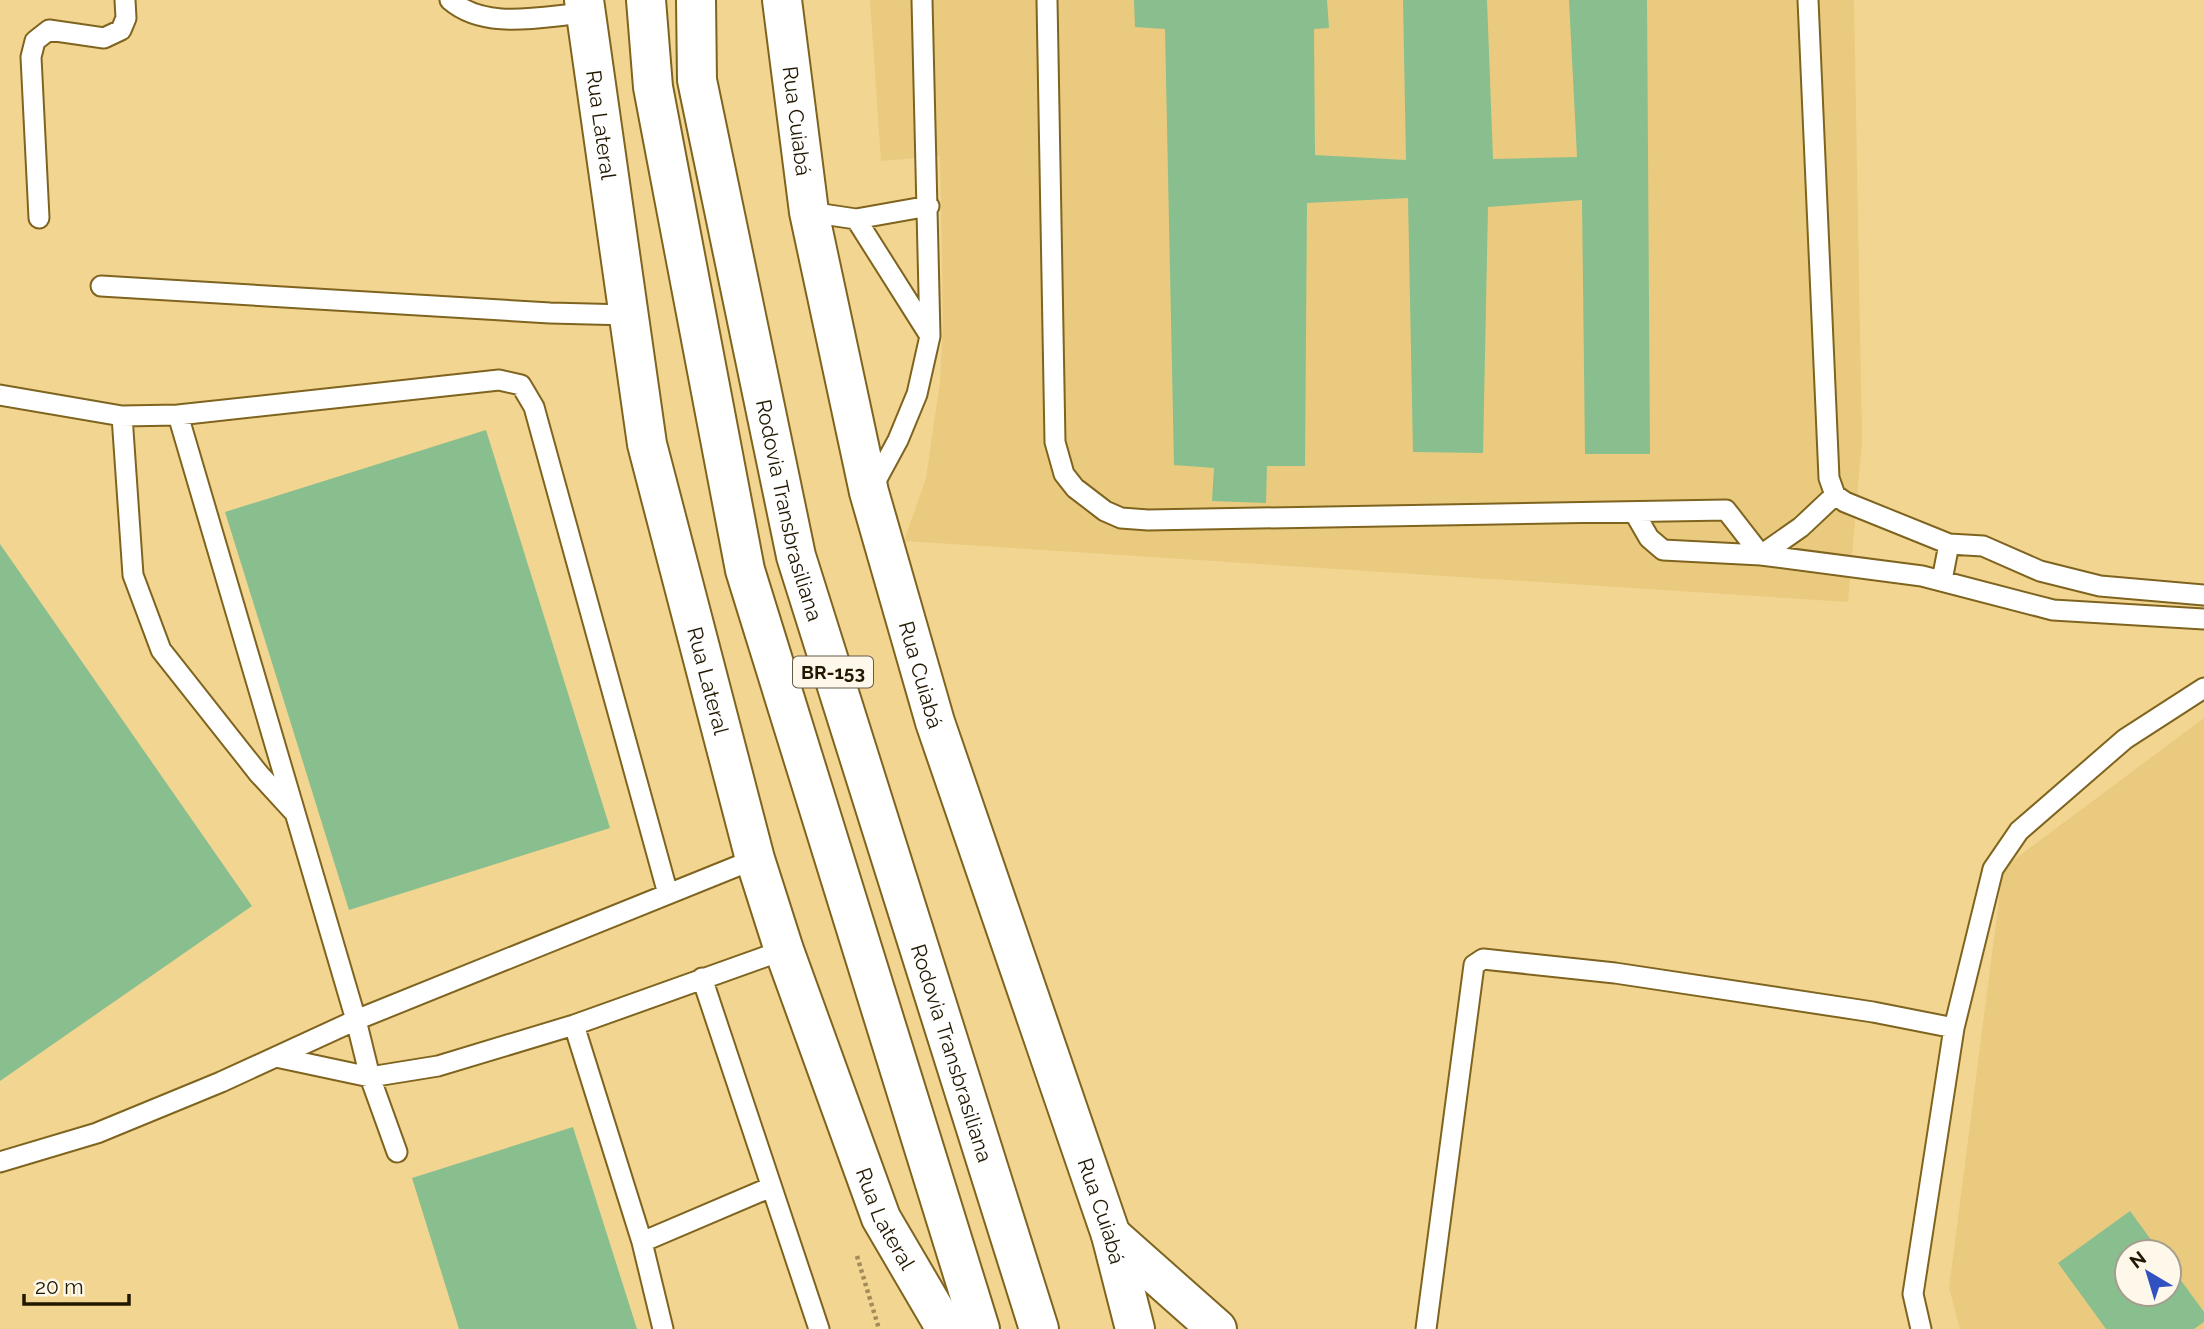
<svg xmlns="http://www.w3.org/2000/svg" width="2204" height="1329" font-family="Raleway,sans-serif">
<rect width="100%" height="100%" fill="#f2d591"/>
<path fill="#eaca7e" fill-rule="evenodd" d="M870,0H1854L1862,442L1848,602L904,541L926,478L940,382L943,321L940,156L881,161Z
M2204,718V1329H1960L1949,1288L2003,868ZM2127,1252H2169V1294H2127Z"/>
<path fill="#89bf8f" d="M1134,0H1327L1329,28L1314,29L1315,155L1406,160L1403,0H1487L1493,159L1577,157L1569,0H1647L1650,454H1585L1582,200L1488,207L1483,453L1413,452L1408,198L1307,203L1305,466H1267L1266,503L1212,501L1214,468L1174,465L1165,29L1135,27Z
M486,430L610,828L349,910L225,512Z
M0,544L252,906L0,1081Z
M573,1127L637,1329H459L412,1178Z
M2130,1211L2160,1252H2127V1294H2169V1264L2204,1312V1322L2194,1329H2106L2058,1263Z"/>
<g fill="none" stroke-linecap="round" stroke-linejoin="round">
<g stroke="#7e641f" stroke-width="23">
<path id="service" d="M450,0C486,31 542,16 586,13
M922,0L930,336
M1047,0L1055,442L1064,474L1075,488L1105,511L1121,518L1148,520L1726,510L1761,555L1801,527L1835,495
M1808,0L1829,478L1835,495L1845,502L1949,544L1983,546L2040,571L2100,586L2204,595
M809,212L856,219L929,206
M39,218L31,57L35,41L49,30L104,38L121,30L126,18L125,0
M856,219L930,336L917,394L898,440L872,488
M101,286L550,313L629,315
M0,395L122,416L178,415
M122,416L133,575L161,650L259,774L293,811
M1634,512L1649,538L1663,550L1761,555L1922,576L2053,610L2204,619
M1942,580L1949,544
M702,978L819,1329
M574,1025L642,1242L663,1329
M276,1057L370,1077L438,1066L574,1025L784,950
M397,1152L370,1077L356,1020L178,415L499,380L521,385L534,407L668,894
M0,1162L97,1133L221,1082L356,1020L755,859
M642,1242L771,1187
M1426,1329L1474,965L1483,959L1615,973L1873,1012L1954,1028
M1921,1329L1913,1294L1954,1028L1993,869L2019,831L2125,739L2204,688"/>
</g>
<g stroke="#7e641f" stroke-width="42">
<path id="minor" d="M1111,1235L1217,1329"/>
</g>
<g stroke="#7e641f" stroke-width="42">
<g id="secondary">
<path id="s1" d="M584,0L647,444L755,859L784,950L881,1218L946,1329"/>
<path id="s2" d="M782,0L809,212L869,492L935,722L1111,1235L1135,1329"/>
</g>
</g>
<g stroke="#7e641f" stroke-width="42">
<g id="motorway">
<path d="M646,0L653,87L745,570L980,1329"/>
<path id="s3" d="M696,0L697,80L796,556L1039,1329"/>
</g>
</g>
<path stroke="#a38c5a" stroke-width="4.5" stroke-dasharray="3.5 3.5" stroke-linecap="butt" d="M857,1256L879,1329"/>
<use href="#service" stroke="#fff" stroke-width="19"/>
<use href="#minor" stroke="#fff" stroke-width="38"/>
<use href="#secondary" stroke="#fff" stroke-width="38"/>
<use href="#motorway" stroke="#fff" stroke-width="38"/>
</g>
<g text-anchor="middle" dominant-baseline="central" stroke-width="6" stroke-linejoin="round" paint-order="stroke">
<rect fill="#fef8eb" stroke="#645a46" stroke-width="2" x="793" y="656.5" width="80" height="31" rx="5"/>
<g font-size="19" font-weight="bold" fill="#221700">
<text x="833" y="672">BR-153</text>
</g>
<g font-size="21" fill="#221700" stroke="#fef8eb">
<text stroke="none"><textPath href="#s2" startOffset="122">Rua Cuiabá</textPath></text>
<text stroke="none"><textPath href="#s1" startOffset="126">Rua Lateral</textPath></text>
<text stroke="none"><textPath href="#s3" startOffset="520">Rodovia Transbrasiliana</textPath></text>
<text stroke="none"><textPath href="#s2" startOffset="690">Rua Cuiabá</textPath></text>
<text stroke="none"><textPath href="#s1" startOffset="693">Rua Lateral</textPath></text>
<text stroke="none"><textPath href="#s3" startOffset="1087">Rodovia Transbrasiliana</textPath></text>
<text stroke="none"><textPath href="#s2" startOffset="1256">Rua Cuiabá</textPath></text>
<text stroke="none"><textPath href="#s1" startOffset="1260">Rua Lateral</textPath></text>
</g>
</g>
<g transform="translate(2148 1273) rotate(322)"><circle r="33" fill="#fef8eb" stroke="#a69e8d" stroke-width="2"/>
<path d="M0-5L12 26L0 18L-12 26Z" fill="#3151c1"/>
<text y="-10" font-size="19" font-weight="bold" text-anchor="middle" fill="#221700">N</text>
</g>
<path d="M24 1294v10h105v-10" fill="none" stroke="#221700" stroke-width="3.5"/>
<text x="35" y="1294" font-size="21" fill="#221700" stroke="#fef8eb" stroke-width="5" paint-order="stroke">20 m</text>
</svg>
